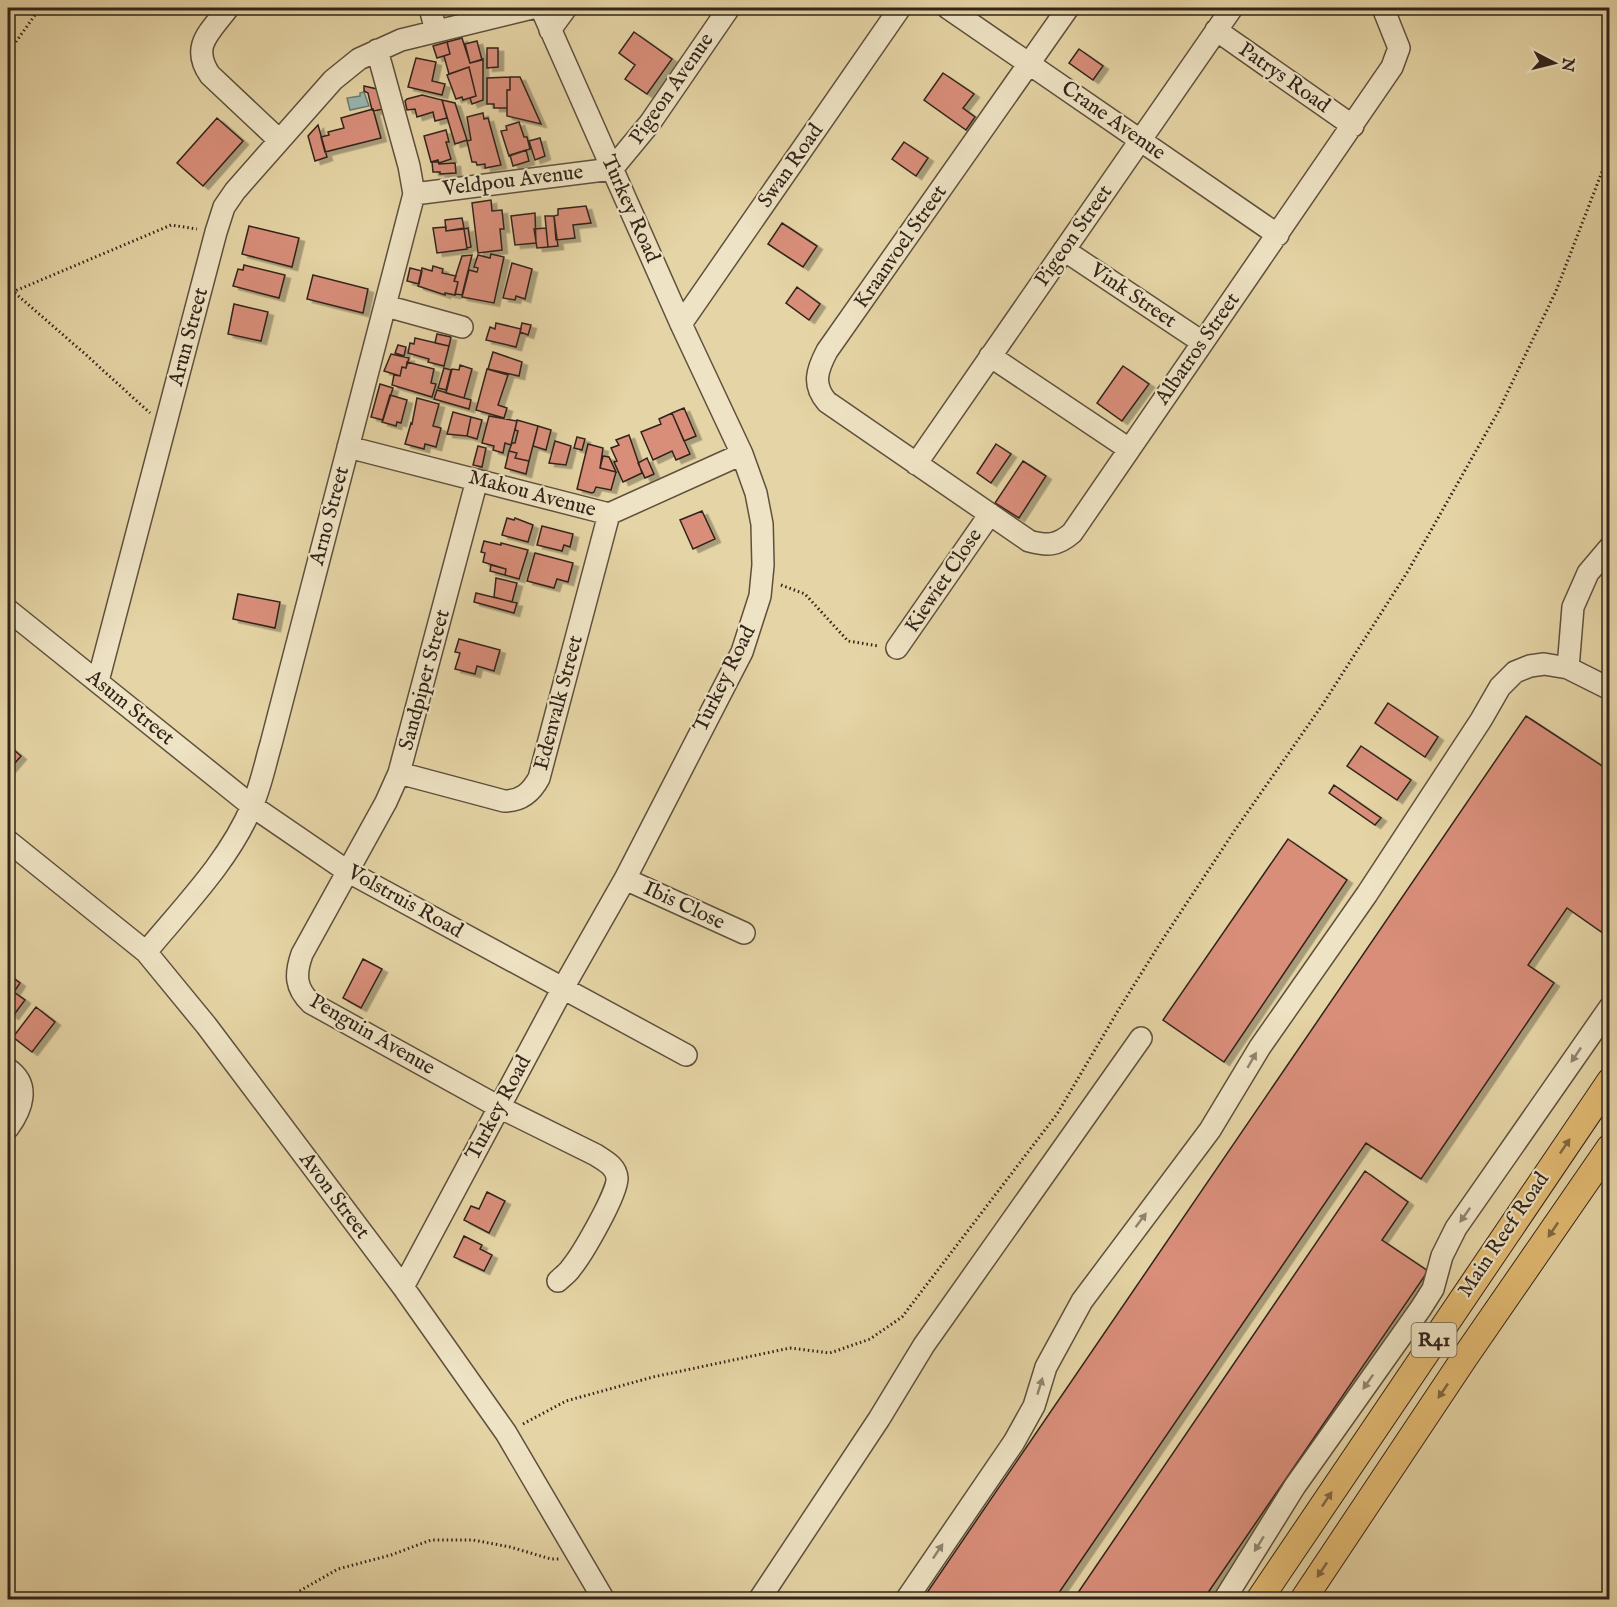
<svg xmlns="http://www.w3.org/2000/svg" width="1617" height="1607" font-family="'IM FELL English',serif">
<defs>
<filter id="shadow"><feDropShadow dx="5.5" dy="3.5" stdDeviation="0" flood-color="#0004"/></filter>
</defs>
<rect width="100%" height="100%" fill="#e5d4a5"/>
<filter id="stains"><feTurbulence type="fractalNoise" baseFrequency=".00333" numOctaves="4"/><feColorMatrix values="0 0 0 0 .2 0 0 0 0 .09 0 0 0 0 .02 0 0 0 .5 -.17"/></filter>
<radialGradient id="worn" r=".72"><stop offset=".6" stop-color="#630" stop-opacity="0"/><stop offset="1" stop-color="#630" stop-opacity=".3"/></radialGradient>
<path fill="#98b7b0" stroke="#6f7c74" stroke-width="1.5" d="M364,92L369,106L350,110L347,98L360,96V93Z"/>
<path fill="#d98e7a" stroke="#32241a" stroke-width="1.5" filter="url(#shadow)" d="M634,32L672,59L647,94L625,79L635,65L619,53Z
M462,38L470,63L483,59V100L472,104L470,98L476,96L469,67L449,74L444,56L450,54L447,42Z
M477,41L482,60L470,63L465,44Z
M447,42L450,54L437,58L433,46Z
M487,48H498V67L487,68Z
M1079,49L1103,66L1093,80L1069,63Z
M416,58L436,62L432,81L445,84L442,95L408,87Z
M469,67L476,96L463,100L462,97L456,99L447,75Z
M943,73L974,94L963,108L975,117L966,130L924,100Z
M510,77V90H507V108H494V104H487V78Z
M510,77H520L541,124L507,116V90H510Z
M364,86L377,89L383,109L374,111L372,110L368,93L364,91Z
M422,95L442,100L447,118L435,121L433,112L417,117L415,109L407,110L405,101L407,99Z
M442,100L455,103L467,140L455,144Z
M373,109L381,138L325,152L321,137L329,135L328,132L344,128L341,118Z
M483,113L484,119L488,118L501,165L485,168V164L477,165L476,162H472L467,141L471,140L467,117Z
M217,118L243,141L203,186L177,163Z
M519,122L524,137H527L530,149L509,156L501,131L507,130L506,126Z
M318,125L327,157L315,161L308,136Z
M446,130L449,142H446L451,159L439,163L438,160L431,162L424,136Z
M540,138L545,156L535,160L529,141Z
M904,142L928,158L916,176L892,159Z
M526,150L529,161L513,166L510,155Z
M432,162H438L439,164L455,163L456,173L440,174V172H433Z
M491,200L492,211L502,210L504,229H500L502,250L478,253L472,203Z
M586,206L591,223L573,225L575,238L556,240L554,216L558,215V209Z
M535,213L536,243L515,245L511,216Z
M545,216H554L558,246L548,247Z
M462,218L464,228L446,231L445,220Z
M782,223L817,246L803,267L768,244Z
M249,226L299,238L292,267L242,254Z
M446,227V231L464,229L467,249L437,253L433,228Z
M468,228L471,247L467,248L464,229Z
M546,228L548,247L537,248L534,229Z
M491,254L504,257L494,303L462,297L469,270L477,272L478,268L474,267L478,255L490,258Z
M472,255L462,295L455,294L458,282L454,281L462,256Z
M512,263L532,269L525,299L516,296L515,300L503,298Z
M244,265L285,275L279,298L233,286L238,269L243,270Z
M433,266L443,269L442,273L456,276L454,281L458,282L455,295L445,293V295L418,286L422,268L432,271Z
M410,268L422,271L419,284L407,281Z
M313,275L368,289L363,313L307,299Z
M797,287L820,304L809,320L786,303Z
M234,304L268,312L261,341L228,334Z
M496,323L521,329L516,347L486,340L490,327L495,329Z
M522,323L531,325L528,335L520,332Z
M437,334L451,337L449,346L435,343Z
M415,338L449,346L444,366L428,362L429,359L408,353L410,343L414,344Z
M398,345L406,347L404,356L395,353Z
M493,352L522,362L519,376L488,369Z
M391,354L409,358L406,368L402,367L400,376L384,371Z
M407,362L434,369L431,383L436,384L432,397L392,385L394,375L400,376L402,367L406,368Z
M460,365L472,369L464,398L446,393L452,369L459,370Z
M1123,366L1149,384L1122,421L1097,403Z
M444,368L451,370L446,390L438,388Z
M487,369L508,375L498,405L507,408L504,418L476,410Z
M380,384L393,388L383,420L371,417Z
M437,390L471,400L469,409L434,399Z
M390,395L407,400L401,423L397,422L396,426L382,422Z
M417,398L439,404L433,426L441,428L436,447L425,444L424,449L405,444L411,423L412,424Z
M684,408L696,436L684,441L672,413Z
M453,412L471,417L467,436L447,434Z
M672,413L690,454L676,460L672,451L653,460L641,432L661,424L659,419Z
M489,416L517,421L511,445L505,443L503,453L493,450L494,446L482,443Z
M471,417L482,420L477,439L467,436Z
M517,420L538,426L529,461L515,458L517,453L509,451L512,443H515L518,431L515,430Z
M538,426L551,430L546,450L533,446Z
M629,435L642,473L623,482L614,462L617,461L611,448L619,445L616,440Z
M577,437L585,439L582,450L574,448Z
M555,441L571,446L566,465L549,463Z
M588,444L603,448L600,468L616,472L611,490L596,487L594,492L592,493L577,489Z
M996,444L1011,454L991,483L977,473Z
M478,446L486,448L482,467L473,465Z
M509,451L517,453L515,458L529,461L526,474L505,468Z
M603,456L609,457L616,472L600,468Z
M647,458L654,474L645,478L638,463Z
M1023,461L1046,476L1019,518L995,503Z
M702,511L715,539L693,549L680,520Z
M507,518L514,520L515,518L533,525L528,542L502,535Z
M542,526L573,534L570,547L564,545L562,551L537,545Z
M484,541L501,545V543L528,550L519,579L505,575L506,569L483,562L485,553L481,552Z
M535,553L573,563L568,582L557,579L554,588L527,581Z
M491,565L506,569L505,575L490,571Z
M496,578L517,583L512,602L494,597Z
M476,593L517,603L514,613L474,602Z
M238,594L280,602L275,628L233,619Z
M459,639L500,650L494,671L477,666L475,674L455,669L460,653L455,652Z
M1388,703L1438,737L1425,757L1375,723Z
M1526,716L1610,771V938L1567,908L1528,965L1554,983L1421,1179L1366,1143L1054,1600H922Z
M8,745L21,756L8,771Z
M1361,746L1411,780L1397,800L1347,766Z
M1334,785L1381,818L1375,825L1329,793Z
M1288,839L1347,880L1224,1062L1163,1020Z
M363,959L382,969L361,1008L343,998Z
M8,974L20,983L14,992L25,1000L13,1016L8,1011Z
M36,1007L55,1022L32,1052L13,1037Z
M1365,1171L1408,1202L1382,1240L1428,1271L1203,1600H1073Z
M487,1192L505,1201L489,1233L464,1220L471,1206L479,1209Z
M464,1236L482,1245L480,1249L492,1255L484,1271L454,1257Z"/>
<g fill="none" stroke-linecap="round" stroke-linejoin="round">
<g stroke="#5f503d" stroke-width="24">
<path id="minor" d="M228,8C210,32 190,46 210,75L279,140
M430,8L436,31
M948,8L1278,235
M1068,8L827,351C817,370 812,385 827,402L1029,541C1047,546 1057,546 1072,533L1392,67L1399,48L1383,8
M550,30L566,8
M1216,30L1353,126
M612,169L650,123L729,8
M414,194L612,169
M1064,250L1202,342
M386,306L462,327
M681,324L900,8
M990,356L1129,449
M348,447L609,514L742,454
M916,464L1232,8
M477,480L399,773L386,802L302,954C295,974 295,988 311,1003L499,1107L596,1155C605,1161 616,1166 617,1178C618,1193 582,1255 571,1268C568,1273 562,1277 558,1281
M8,610L252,806L347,871L686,1055
M897,648L990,514
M1568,668L1573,607L1588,573L1610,547
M98,681L216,232L224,207L235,191L333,80L359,59L401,40L532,8
M399,773L504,801C521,801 531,793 539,778L609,514
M8,841L146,952L206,1025L403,1287L506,1433L604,1600
M625,879L744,933
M146,952C183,907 229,861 252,806C261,786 265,764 271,744L414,194L409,166L377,50
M8,1069C31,1085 22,1109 8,1128
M403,1287L563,988L625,879L742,652L760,596L763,565L762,524L756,493L742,454L681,324L541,8
M759,1600L879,1419L924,1345L1141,1038
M906,1600L1014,1442L1034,1406L1046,1367L1082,1301L1210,1130L1260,1047L1367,894L1481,720L1500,687L1515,672L1530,666L1544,664L1568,668L1610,689
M1224,1600L1295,1486L1421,1308L1433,1289L1442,1256L1456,1228L1610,1007"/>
</g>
<g stroke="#32241a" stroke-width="28">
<path id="major" d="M1259,1600L1610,1081
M1303,1600L1465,1357L1610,1147"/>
</g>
<path stroke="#32241a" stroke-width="3" stroke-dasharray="1.5 3" stroke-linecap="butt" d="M8,53L40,8
M8,287L84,353L150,413
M8,294L171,225L197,229
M781,585L805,594L848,641L878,646
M523,1424L566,1401L653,1377L790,1348L830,1353L870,1339L902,1317L1057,1114L1119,1009L1159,945L1235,830L1323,704L1408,571L1498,412L1556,291L1610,151
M284,1600L338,1569L391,1555L431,1540H473L510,1547L551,1559H559"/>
<use href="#minor" stroke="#eee3c4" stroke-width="21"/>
<use href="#major" stroke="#e2ba72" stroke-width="26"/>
</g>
<defs><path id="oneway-solid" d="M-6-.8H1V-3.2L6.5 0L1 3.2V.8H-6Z" transform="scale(1.5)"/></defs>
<g fill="#90846f">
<use href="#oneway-solid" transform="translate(1576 1055) rotate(124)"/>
<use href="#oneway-solid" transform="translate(1252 1060) rotate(-60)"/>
<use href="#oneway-solid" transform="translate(1465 1215) rotate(125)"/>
<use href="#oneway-solid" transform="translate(1141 1220) rotate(-53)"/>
<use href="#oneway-solid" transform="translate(1368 1382) rotate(125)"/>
<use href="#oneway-solid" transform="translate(1040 1386) rotate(-73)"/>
<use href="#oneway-solid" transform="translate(1259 1544) rotate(122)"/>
<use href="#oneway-solid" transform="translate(938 1551) rotate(-56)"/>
</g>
<g fill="#816842">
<use href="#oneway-solid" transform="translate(1565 1146) rotate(-56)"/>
<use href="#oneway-solid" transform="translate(1553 1230) rotate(124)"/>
<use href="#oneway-solid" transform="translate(1443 1391) rotate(124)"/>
<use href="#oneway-solid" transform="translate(1327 1499) rotate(-56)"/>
<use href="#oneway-solid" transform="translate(1322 1570) rotate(124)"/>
</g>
<g text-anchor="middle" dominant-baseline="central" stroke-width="4.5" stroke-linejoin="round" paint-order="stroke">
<rect fill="#eee3c4" stroke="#6a5d4d" stroke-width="1.5" x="1411.5" y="1323" width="45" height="34" rx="4.5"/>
<g font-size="20" font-weight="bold" fill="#32241a">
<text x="1434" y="1340">R41</text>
</g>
<g font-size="21" fill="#32241a" stroke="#eee3c4">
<text transform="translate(1284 78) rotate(35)">Patrys Road</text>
<text transform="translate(672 89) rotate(-55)">Pigeon Avenue</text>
<text transform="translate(1113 121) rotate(35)">Crane Avenue</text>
<text transform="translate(791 166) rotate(-55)">Swan Road</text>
<text transform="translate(513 181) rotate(-7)">Veldpou Avenue</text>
<text transform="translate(630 209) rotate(66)">Turkey Road</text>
<text transform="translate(1074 236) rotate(-55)">Pigeon Street</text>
<text transform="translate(901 247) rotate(-55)">Kraanvoel Street</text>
<text transform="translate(1133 296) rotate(34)">Vink Street</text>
<text transform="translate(189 337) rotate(-75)">Arun Street</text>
<text transform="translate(1198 349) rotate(-55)">Albatros Street</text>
<text transform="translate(532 494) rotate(15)">Makou Avenue</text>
<text transform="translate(330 516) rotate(-75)">Arno Street</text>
<text transform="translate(944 581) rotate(-56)">Kiewiet Close</text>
<text transform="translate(725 679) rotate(-64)">Turkey Road</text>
<text transform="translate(425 680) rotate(-75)">Sandpiper Street</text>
<text transform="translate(559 703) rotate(-75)">Edenvalk Street</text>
<text transform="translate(130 708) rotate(39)">Asum Street</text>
<text transform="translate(405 902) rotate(29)">Volstruis Road</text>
<text transform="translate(684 906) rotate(25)">Ibis Close</text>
<text transform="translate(372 1035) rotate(30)">Penguin Avenue</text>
<text transform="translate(499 1108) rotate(-62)">Turkey Road</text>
<text transform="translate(334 1196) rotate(53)">Avon Street</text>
<text transform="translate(1504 1235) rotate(-56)">Main Reef Road</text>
</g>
</g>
<rect width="1617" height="1607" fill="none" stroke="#e5d4a5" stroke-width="30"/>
<rect x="9" y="9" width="1599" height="1589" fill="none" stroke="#32241a" stroke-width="3"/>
<rect x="15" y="15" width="1587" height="1577" fill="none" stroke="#32241a" stroke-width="1.5"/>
<g transform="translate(1554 63) rotate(97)" stroke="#eee3c4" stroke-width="4.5" paint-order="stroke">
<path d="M0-4.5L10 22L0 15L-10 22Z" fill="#32241a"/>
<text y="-9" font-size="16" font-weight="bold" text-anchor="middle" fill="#32241a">N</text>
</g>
<rect width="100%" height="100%" filter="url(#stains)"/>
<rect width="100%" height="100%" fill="url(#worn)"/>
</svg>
